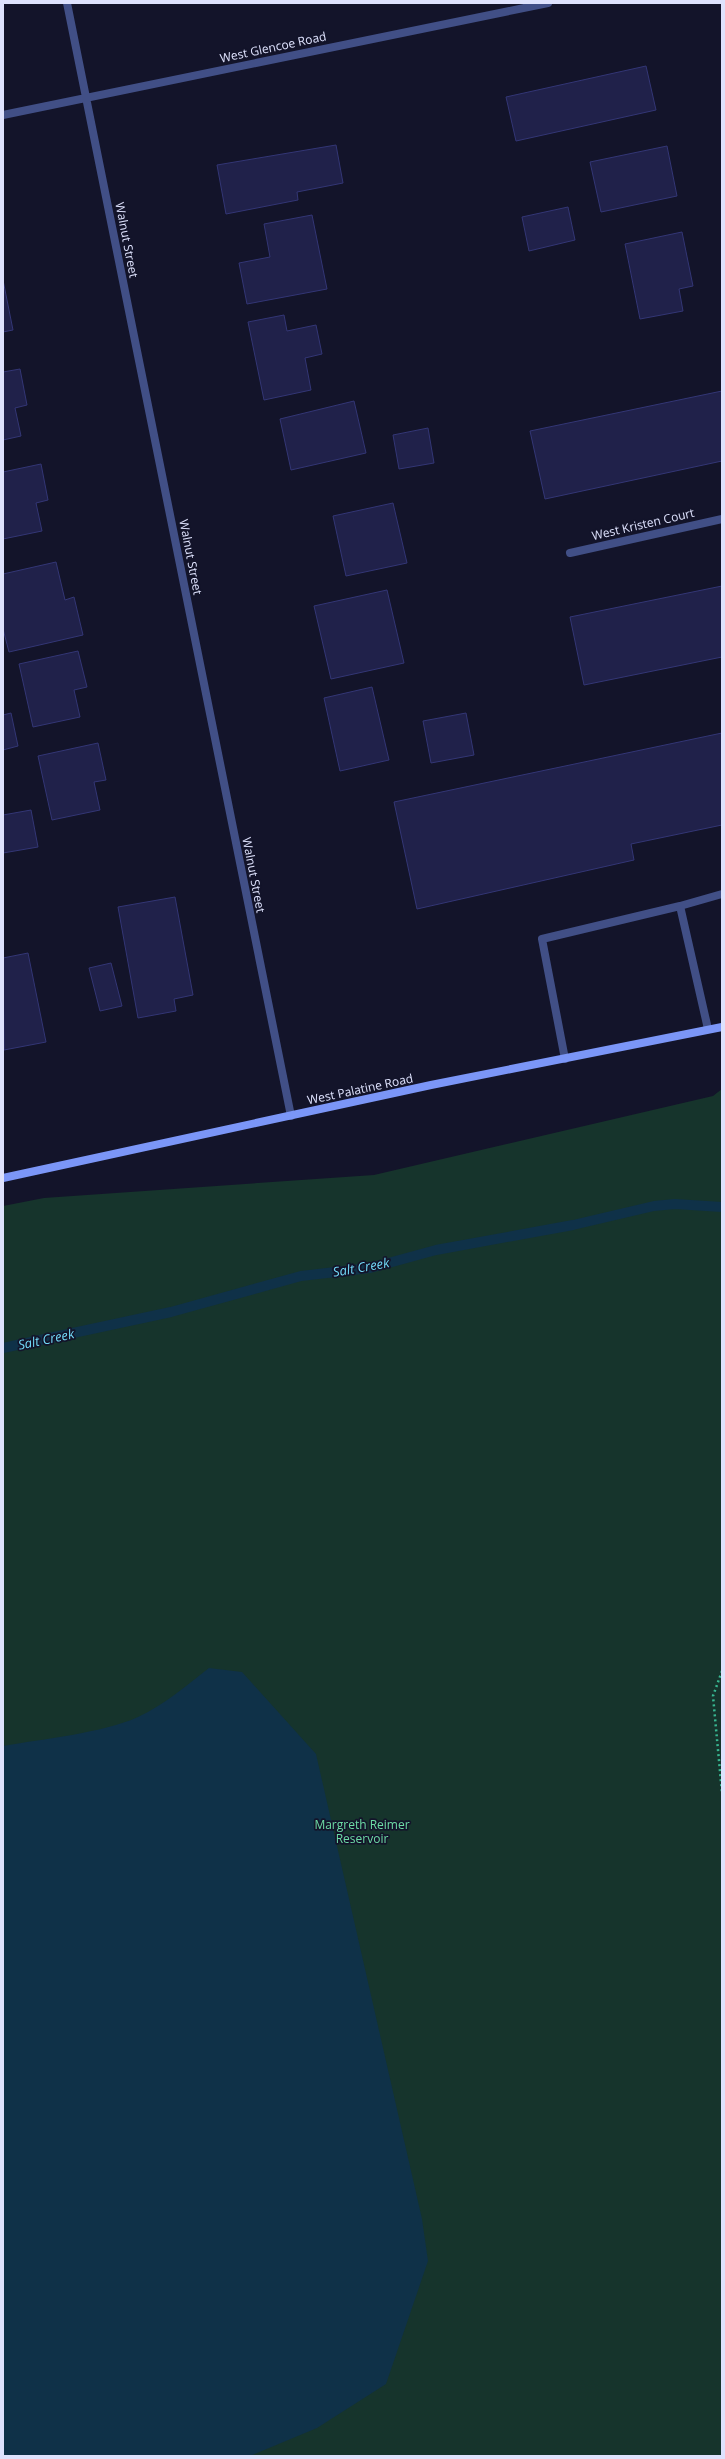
<svg xmlns="http://www.w3.org/2000/svg" width="725" height="2459" font-family="'Open Sans',sans-serif">
<rect width="100%" height="100%" fill="#13142a"/>
<path fill="#16342c" d="M722,1089V2456H3V1206L44,1198L374,1175L713,1096Z"/>
<path fill="#0f3148" d="M209,1668L242,1672L316,1754L422,2219L428,2261L386,2384L317,2428L250,2456H3V1746C42,1739 103,1733 138,1717C164,1705 186,1686 209,1668Z"/>
<g fill="none" stroke-linecap="round" stroke-linejoin="round">
<path stroke="#0f3148" stroke-width="10" d="M3,1348L171,1312L301,1276L370,1268L436,1250L573,1225L654,1206L675,1204L722,1207"/>
</g>
<path fill="#20214a" stroke="#333675" d="M646,66L656,110L516,141L506,97Z
M336,145L343,183L297,192L298,200L226,214L217,165Z
M667,146L677,196L601,212L590,162Z
M568,207L575,240L529,251L522,217Z
M312,215L327,289L247,304L239,263L270,257L264,224Z
M682,232L693,286L679,289L683,311L640,319L625,244Z
M3,280L13,330L3,332Z
M284,315L287,331L316,325L322,354L305,358L311,390L264,400L248,322Z
M20,369L27,405L15,408L21,436L3,440V372Z
M722,391V461L545,499L530,431Z
M354,401L366,453L291,470L280,419Z
M428,428L434,463L399,469L393,435Z
M41,464L48,500L36,503L42,531L3,539V472Z
M393,503L407,563L346,576L333,516Z
M56,562L65,600L74,597L83,635L9,652L3,629V574Z
M722,586V657L584,685L570,617Z
M387,590L404,663L331,679L314,606Z
M78,651L87,687L74,690L80,717L33,727L19,664Z
M372,687L389,760L340,771L324,698Z
M11,713L18,746L3,750V715Z
M466,713L474,755L431,763L423,721Z
M722,733V825L631,844L634,860L417,909L394,802Z
M98,743L106,780L94,782L100,810L52,820L38,756Z
M31,810L38,847L3,853V815Z
M175,897L193,995L174,999L176,1011L138,1018L118,907Z
M28,953L46,1042L4,1050L3,958Z
M111,963L122,1006L100,1011L89,968Z"/>
<g fill="none" stroke-linecap="round" stroke-linejoin="round">
<path stroke="#38b791" stroke-width="2.5" stroke-dasharray="2 3" stroke-linecap="butt" d="M722,1671L713,1696L722,1793"/>
<path stroke="#414f86" stroke-width="8" d="M708,1029L680,906L722,894
M565,1059L542,939L680,906"/>
<path stroke="#414f86" stroke-width="8" d="M67,3L291,1116
M3,115L548,3
M570,553L722,519"/>
<path stroke="#7b96f7" stroke-width="8" d="M3,1178L431,1085L722,1027"/>
</g>
<g text-anchor="middle" dominant-baseline="central" stroke-width="3.5" stroke-linejoin="round" paint-order="stroke">
<g font-size="12" fill="#dee2fd" stroke="#13142a">
<text transform="translate(273 47) rotate(-12)">West Glencoe Road</text>
<text transform="translate(127 240) rotate(79)">Walnut Street</text>
<text transform="translate(643 524) rotate(-13)">West Kristen Court</text>
<text transform="translate(191 557) rotate(79)">Walnut Street</text>
<text transform="translate(254 875) rotate(79)">Walnut Street</text>
<text transform="translate(360 1089) rotate(-12)">West Palatine Road</text>
</g>
<g font-size="12" fill="#6ddba5" stroke="#13142a">
<text x="362" y="1824">Margreth Reimer<tspan x="362" dy="14">Reservoir</tspan></text>
</g>
<g font-size="13" font-style="italic" fill="#72d9f7" stroke="#13142a">
<text transform="translate(361 1267) rotate(-10)">Salt Creek</text>
<text transform="translate(46 1339) rotate(-12)">Salt Creek</text>
</g>
</g>
<rect width="725" height="2459" fill="none" stroke="#dee2fd" stroke-width="8"/>
</svg>
